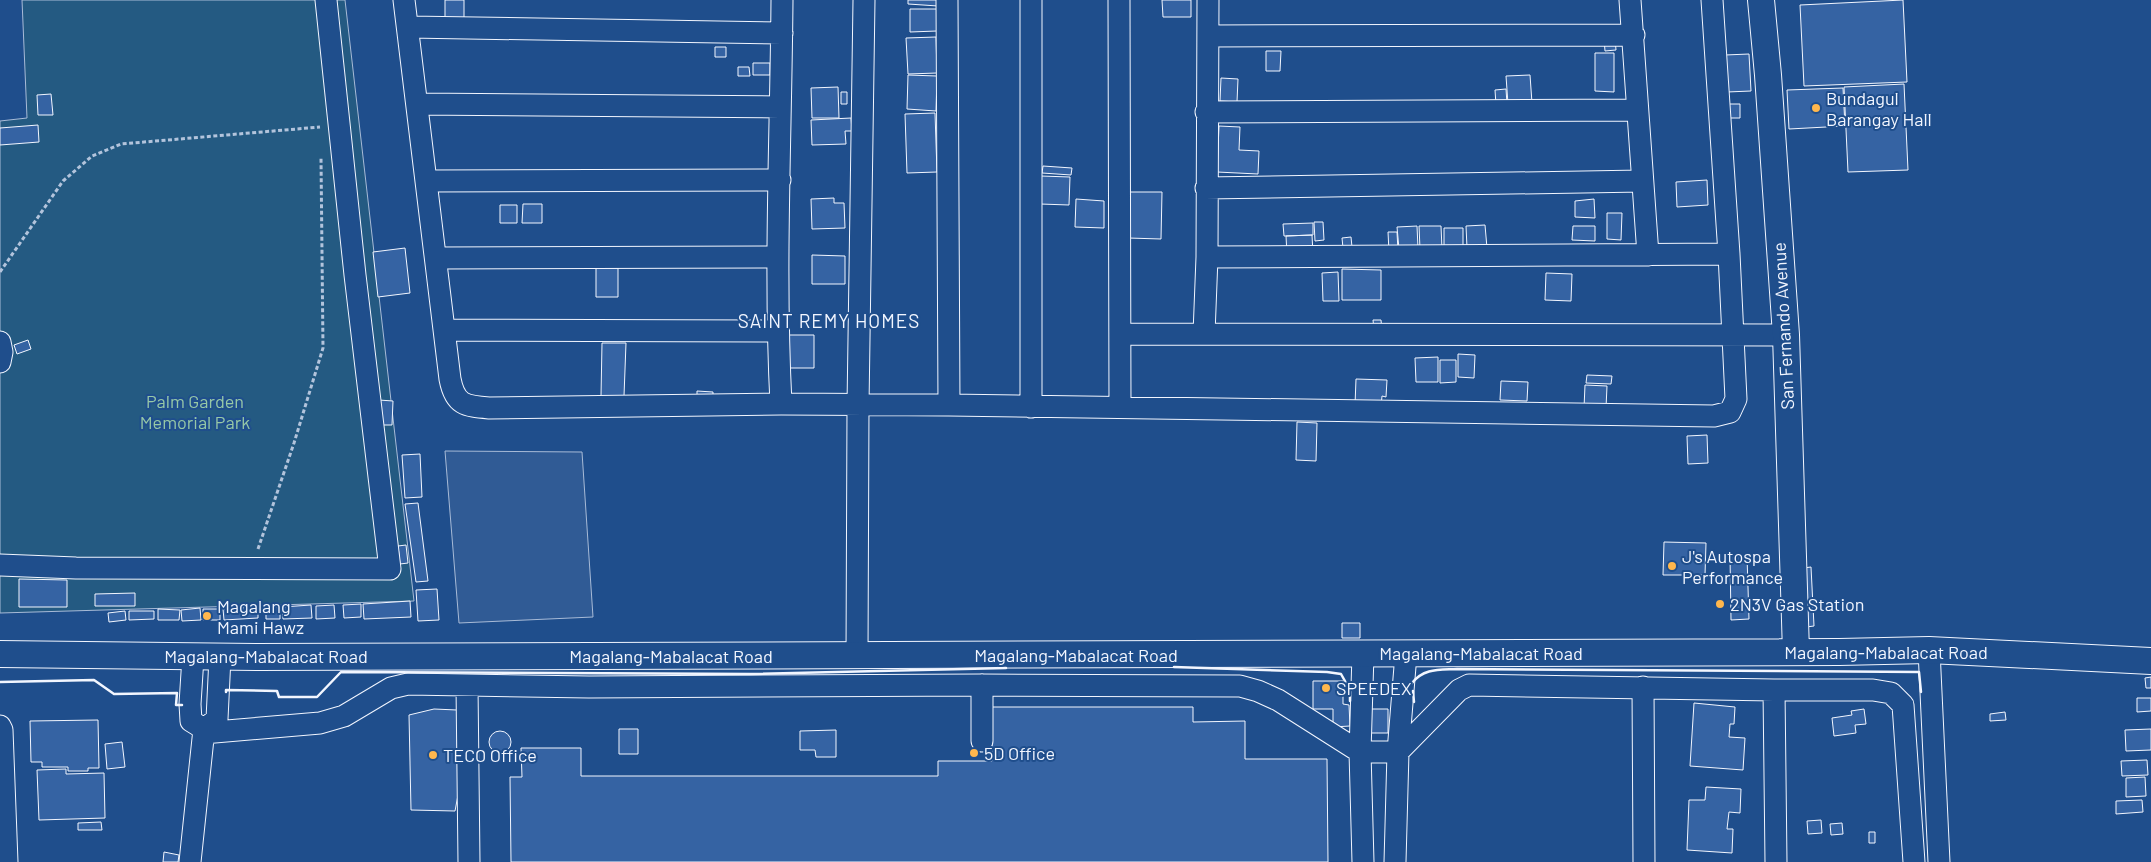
<svg xmlns="http://www.w3.org/2000/svg" width="2151" height="862" font-family="Barlow,sans-serif">
<rect width="100%" height="100%" fill="#1f4e8c"/>
<path fill="#245a82" stroke="#a8bbd7" d="M22,0H345L414,601L0,613V121L27,118Z"/>
<path fill="#305b95" stroke="#a8bbd7" d="M445,451L582,452L593,617L459,623Z"/>
<path fill="#3563a3" stroke="#f2f6ff" d="M445,0H464V24H445Z
M908,0H938V6L908,4Z
M1162,0H1191V17H1163Z
M1903,0L1907,82L1804,86L1800,5Z
M910,9H937V31L910,32Z
M936,37L937,73L908,74L906,38Z
M1615,38L1616,50L1605,51L1604,39Z
M715,47H726V57H715Z
M1266,51H1281L1280,71H1266Z
M1595,53H1614V92L1595,91Z
M1749,54L1751,91L1727,92L1725,55Z
M753,63H770V75H753Z
M738,67H749L750,76H738Z
M908,75L937,76L936,111L907,109Z
M1530,75L1532,103L1508,104L1506,76Z
M1221,78L1238,79L1237,102L1220,101Z
M1904,84L1908,170L1848,172L1844,87Z
M838,87L839,118H812L811,88Z
M1843,88L1845,126L1789,129L1787,90Z
M1506,89L1507,104L1496,105L1495,90Z
M841,92H847V104H841Z
M51,94L53,115H38L37,95Z
M1727,104H1740V118H1728Z
M935,113L937,172L907,173L905,114Z
M851,118L852,131H845L846,144L812,145L811,120Z
M38,125L39,142L0,145V128Z
M1219,126L1240,127L1239,150L1259,151L1258,174L1217,172Z
M1043,166L1072,168L1071,175L1042,173Z
M1041,176L1070,177L1069,205L1040,204Z
M1707,180L1708,205L1677,207L1676,182Z
M1129,192H1162L1161,239L1128,238Z
M834,198V203H844L845,228L812,229L811,199Z
M1076,199L1104,201V228L1075,227Z
M1594,199L1595,218L1575,217V201Z
M523,204H542V223H522Z
M500,205H517V223H500Z
M1607,213H1622L1621,240L1607,239Z
M1314,222H1323L1324,240L1315,241Z
M1313,223V235L1284,236L1283,224Z
M1485,225L1487,248H1467L1466,226Z
M1417,226L1418,248L1399,249L1397,227Z
M1419,226H1441L1442,249H1420Z
M1573,226H1595V241L1572,240Z
M1444,228H1463V250H1444Z
M1388,232H1397L1398,251L1389,252Z
M1312,235L1313,254L1287,255L1286,236Z
M1351,237L1352,247L1343,248L1342,238Z
M405,248L410,293L378,297L373,252Z
M812,255L845,256V284H812Z
M596,268H618V297H596Z
M1342,269L1381,270V300H1342Z
M1338,272L1339,301H1323L1322,273Z
M1546,273L1572,274L1571,301L1545,300Z
M1373,320H1381L1382,330H1374Z
M785,335H814V368H785Z
M28,340L31,349L17,354L14,345Z
M602,343H626L624,396H601Z
M1458,354L1475,355L1474,378L1458,377Z
M1438,357V382H1416L1415,358Z
M1440,360H1456V382L1440,383Z
M1587,375L1612,376L1611,384L1586,383Z
M1356,379L1387,380L1386,397L1382,396L1381,407L1355,405Z
M1501,381L1528,382L1527,401L1500,400Z
M1585,385L1607,386L1606,408H1584Z
M697,391L713,392V403L697,402Z
M379,400L393,401L392,425H378Z
M1297,422L1317,423L1316,461L1296,460Z
M1707,435L1708,463L1688,464L1687,436Z
M420,454L422,497L405,498L402,455Z
M418,503L428,581L416,582L405,504Z
M1664,542L1706,543L1705,575H1663Z
M406,545L408,563L400,564L398,546Z
M1730,556H1747L1749,619L1731,620Z
M1811,567L1814,626L1806,627L1803,568Z
M19,579L67,580V607H19Z
M437,589L439,620L418,621L416,590Z
M135,593V606H95V594Z
M410,601L411,617L364,619L363,604Z
M361,604V617L344,618L343,605Z
M311,605L312,618L283,619L282,607Z
M334,605L335,618L316,619V606Z
M266,606L280,607V619H266Z
M258,607V618L224,620L223,609Z
M200,608L201,620L182,621L181,610Z
M158,609L180,610L179,620H158Z
M203,609H220V620H203Z
M125,611L126,620L109,622L108,613Z
M129,611H154V619L129,620Z
M1342,623H1360V638H1342Z
M2151,677V688H2146L2145,678Z
M1313,681H1343V704L1349,705L1350,726L1333,727V709H1313Z
M2137,698H2151V711L2137,712Z
M1694,703L1735,707L1734,724H1730L1729,737L1745,738L1743,770L1690,766Z
M992,707H1193V722L1245,721V759H1327L1328,862H511L510,777H522L521,748H581V776H938V761H992Z
M434,709L457,710L458,795L455,811L411,810L409,715Z
M1369,709H1388V733H1370Z
M1864,709L1866,724L1855,725L1856,733L1834,736L1832,718L1852,715L1851,711Z
M2005,712L2006,720L1990,721V714Z
M98,720L99,768H88V771H68V767H42V762H31L30,721Z
M619,729H638V754H619Z
M2151,729V750L2126,751L2125,730Z
M836,730V757H816L815,750H800V731Z
M489 742a11 11 0 1 1 22 0a11 11 0 1 1-22 0Z
M122,742L125,767L107,769L105,744Z
M2147,760L2148,775L2122,776L2121,761Z
M66,769V774L104,773L105,818L39,820L37,770Z
M2145,777L2146,796L2126,797V778Z
M1706,787L1741,789L1740,813L1729,812L1727,829H1733L1732,853L1687,850L1689,800H1705Z
M2142,800L2143,812L2116,814V801Z
M1821,820L1822,833L1808,834L1807,821Z
M101,822L102,830H78V823Z
M1842,823L1843,834L1831,835L1830,824Z
M1869,832H1875V843H1869Z
M164,852L179,855L178,862H163Z"/>
<g fill="none" stroke-linecap="round" stroke-linejoin="round">
<g stroke="#f2f6ff" stroke-width="23">
<path id="minor" d="M404,0L450,379C455,405 465,406 489,408L781,404L949,405L1714,416L1730,412L1736,399L1729,254L1712,0
M947,0L949,405
M1119,0L1120,407
M1630,0L1648,255
M409,27L782,33
M1208,36L1634,35
M417,104L780,107
M1206,112L1637,110
M427,181L780,180
M1206,188L1642,181
M1207,257L1729,254
M437,258L777,257
M445,330L777,331
M1120,334L1786,335
M1204,334L1207,257L1208,0
M0,342L2,352L0,362
M781,404C774,269 781,135 782,0
M1031,407V0
M0,565L76,568L390,569L355,275L326,0
M1929,650L1939,862
M1363,654L1360,752L1363,862
M857,656L858,406L864,0
M193,657L190,704L191,721L204,729
M467,686L469,862
M1643,687L1644,862
M0,726L2,730L7,862
M203,733L320,723L344,716L391,688L408,684L589,687L982,685L1240,686L1258,691L1278,700L1360,752H1398L1459,690L1469,685L1774,690
M982,741V685
M190,862L204,729L217,719L220,657
M1395,862L1398,752L1406,654
M1776,862L1774,690H1873L1891,693L1903,705L1914,862"/>
</g>
<g stroke="#f2f6ff" stroke-width="28">
<path id="major" d="M1761,0L1768,75L1786,335L1796,652
M0,654L256,657L1839,652L1929,650L2151,661"/>
</g>
<path stroke="#b3c4dc" stroke-width="3" stroke-dasharray="4 2.5" stroke-linecap="butt" d="M0,272L63,181L92,156L121,144L320,127
M258,549L294,443L323,348L321,158"/>
<use href="#minor" stroke="#1f4e8c" stroke-width="21"/>
<use href="#major" stroke="#1f4e8c" stroke-width="26"/>
<path stroke="#f2f6ff" stroke-width="2.5" d="M1174,667L1327,672L1341,674L1350,690V701
M0,682L94,680L114,694L177,693L176,705H182
M1412,683C1424,668 1439,670 1457,669L1919,672L1921,692
M1413,691L1414,702
M226,692V690L277,691L279,697H317L341,672L750,674L1006,668"/>
</g>
<g fill="#ffb74d" stroke="#1f4e8c" stroke-width="2">
<circle cx="1816" cy="108" r="5"/>
<circle cx="1672" cy="566" r="5"/>
<circle cx="1720" cy="604" r="5"/>
<circle cx="207" cy="616" r="5"/>
<circle cx="1326" cy="688" r="5"/>
<circle cx="974" cy="753" r="5"/>
<circle cx="433" cy="755" r="5"/>
</g>
<g text-anchor="middle" dominant-baseline="central" stroke-width="4" stroke-linejoin="round" paint-order="stroke">
<g font-size="18" fill="#f2f6ff" stroke="#1f4e8c" text-anchor="start">
<text x="1826" y="98">Bundagul<tspan x="1826" dy="21">Barangay Hall</tspan></text>
<text x="1682" y="556">J's Autospa<tspan x="1682" dy="21">Performance</tspan></text>
<text x="1730" y="604">2N3V Gas Station</text>
<text x="217" y="606">Magalang<tspan x="217" dy="21">Mami Hawz</tspan></text>
<text x="1336" y="688">SPEEDEX</text>
<text x="984" y="753">5D Office</text>
<text x="443" y="755">TECO Office</text>
</g>
<g font-size="18" fill="#f2f6ff" stroke="#1f4e8c">
<text transform="translate(1783 326) rotate(-93)">San Fernando Avenue</text>
<text x="1886" y="652">Magalang-Mabalacat Road</text>
<text x="1481" y="653">Magalang-Mabalacat Road</text>
<text x="1076" y="655">Magalang-Mabalacat Road</text>
<text x="266" y="656">Magalang-Mabalacat Road</text>
<text x="671" y="656">Magalang-Mabalacat Road</text>
</g>
<g font-size="18" fill="#97c8a6" stroke="#1f4e8c">
<text x="195" y="401">Palm Garden<tspan x="195" dy="21">Memorial Park</tspan></text>
</g>
<g font-size="19" letter-spacing="1" fill="#f2f6ff" stroke="#1f4e8c">
<text x="829" y="320">SAINT REMY HOMES</text>
</g>
</g>
</svg>
